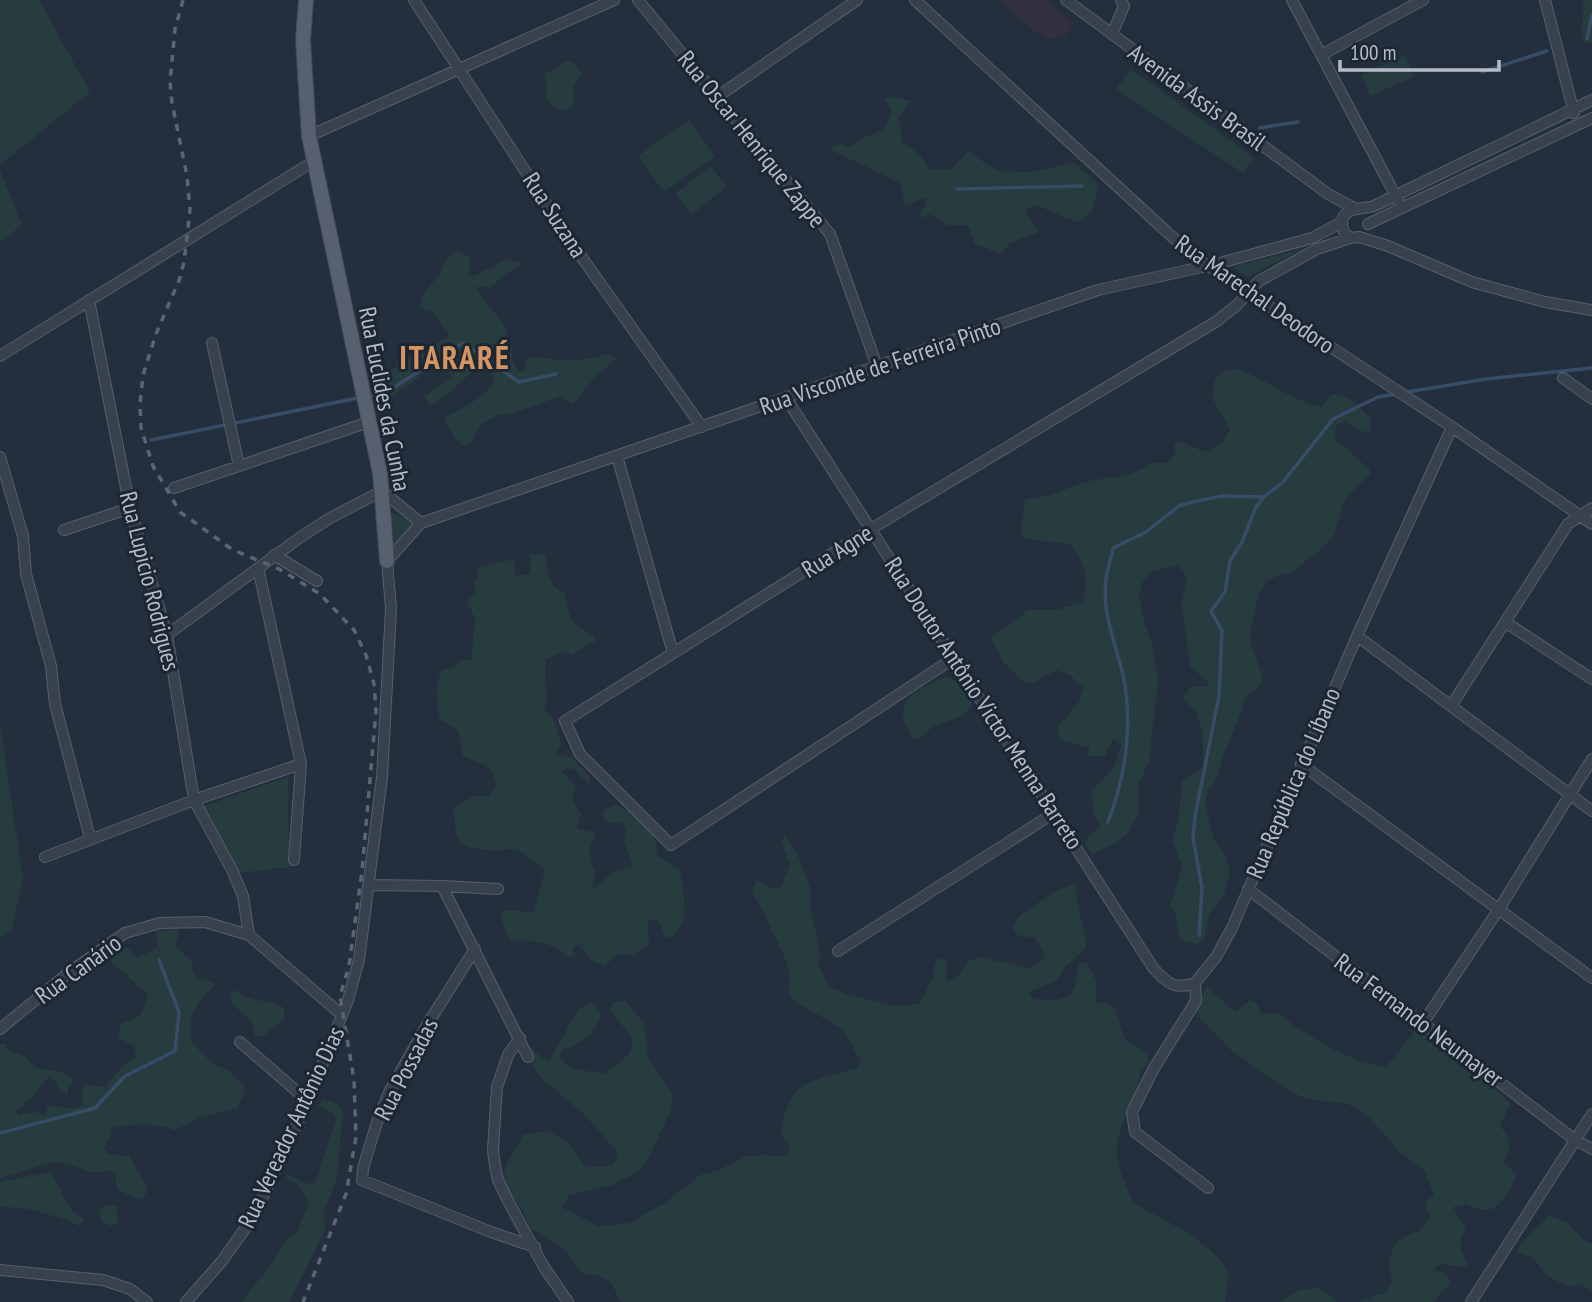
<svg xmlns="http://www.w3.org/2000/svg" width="1592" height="1302" font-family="'PT Sans Narrow',sans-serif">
<rect width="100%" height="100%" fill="#242f3e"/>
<path fill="#32303f" d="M998,0H1045L1075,24L1064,37L1045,39Z"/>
<path fill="#263c3f" d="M0,0H39L90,92L0,165Z
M1582,0H1592V43H1585C1577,25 1587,17 1582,0Z
M1405,56L1414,77L1370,96L1361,75Z
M568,60L576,65L582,74L573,88L575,98L573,105L565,111L555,108L547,101L545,74Z
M1131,69L1255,158L1243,173L1116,89Z
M889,96L911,101L899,117L902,142L920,155L929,169H951L968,151C977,157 986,165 996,169C1016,178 1053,168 1073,162L1098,184L1093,211L1079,222L1065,218L1037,205L1024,210L1039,232L1010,243L1002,254L975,244L968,225H947L929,214L923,218L918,214L927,204L924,198L905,205L900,183L831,150L841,142L845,147C852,147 854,144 860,140C879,130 885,135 892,110L884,100Z
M689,120L715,156L664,192L638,156Z
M710,166L727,186L692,215L675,194Z
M0,170L22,225L0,242Z
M1305,248L1247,277L1233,267Z
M455,252H460L470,258L469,275L474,276L505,260L521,262L522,265L504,275L491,287H475L506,328L505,345L513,350L512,359L519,372L526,370L525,360L533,356C559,362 584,362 610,353L616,359L595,377L573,404L561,396L513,413L498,415L480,425L472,442L463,446L454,437L444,418C463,408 483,399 495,380L490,367L485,364C464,374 451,396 430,406L424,397L452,376L436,362L415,380L383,402L376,379L450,335L431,311L419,308L422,296L441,272L445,261Z
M1237,369C1266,379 1291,400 1321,407L1331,394C1349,394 1359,407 1372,419L1369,432L1360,431L1345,420L1336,425L1335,439L1370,470V474L1345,499L1333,537L1326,545L1292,572L1278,575L1266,582L1259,593L1251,628V644L1263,678L1259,687L1244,698L1241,713L1225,751L1215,782L1208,790L1205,804L1214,840L1225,855L1230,871L1224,895L1209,914L1204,941L1196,944L1179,939L1175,913L1170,907L1182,866L1172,841L1179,815L1182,781L1204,767L1202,730L1197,712L1182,699L1190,687L1209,686L1208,681L1190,667L1185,623L1181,604L1187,581L1184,572L1178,565L1152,571L1142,583L1139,596L1145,626L1152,644L1158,679L1149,761L1139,783L1138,815L1129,832L1118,842L1092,854L1084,842L1101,826L1093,813L1092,790L1114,767L1121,745L1113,739L1105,756H1089V748L1059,739L1057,728L1079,702L1084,688L1068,674L1056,670L1033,683H1026L1004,663L991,637C1003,628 1018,621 1027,610H1055L1082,603C1090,583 1085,560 1070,544L1025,539L1021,532L1025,499C1048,499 1067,487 1090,481C1107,477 1136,478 1148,463H1168L1176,453L1174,445L1179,441L1205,452L1223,442L1230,430L1212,397L1215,379L1225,371Z
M387,511L416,522L391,546Z
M546,554C546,570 548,587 565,593C568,622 573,622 595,637V641L571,655L566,650L546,660C543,677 549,693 544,710L554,720L562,745L555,755L572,758L591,778L589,785L574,769L567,768L562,772L576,787L572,800L581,815L577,828L596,833C588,848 587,858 596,872L591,890L614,872L633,867L624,840L626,828L621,823L607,822L603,816L605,810L615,805C640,814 658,827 657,856L680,869C683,891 692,922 671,938L664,936L660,923L654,919L648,921L649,945L631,956L620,953L604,966L591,960L578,944L573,948L574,955L568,958C559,942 526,939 510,941L500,916L503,910L533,912L545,871C536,863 525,851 513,849C507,848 501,851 496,851C459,847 455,846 454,808L473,796H489L496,785C492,764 481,764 463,756L458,730L440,719C436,702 434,686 442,670L454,667L461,659L471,660L475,618L467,602L476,592L474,585L478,576V568L514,559L516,576L531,574L530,555Z
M946,677C959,681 966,687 972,698C973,718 948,719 935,726C929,729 923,735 917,740L912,739C909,730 902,719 903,712C904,693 932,683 946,677Z
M0,723L23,879L11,931L0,938Z
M288,777L289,867L240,873L201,807Z
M785,835L799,858L811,890L810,906L820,952L819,966L826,981L831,987L847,994L893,1006L919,1004L932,980L935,964L940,958L947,960L946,981L955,980L969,961L981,957L1030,969L1045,957L1044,951L1035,938L1017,935L1012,927L1019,916L1055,891L1074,884L1077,887L1076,897L1087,944L1085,949L1064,968L1056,981L1029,992L1031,998C1042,1001 1063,1003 1072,992C1077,986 1077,971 1079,963L1086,962L1096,980V1003H1107L1114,1007L1125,1040L1148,1055L1149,1062L1140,1072C1139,1100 1117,1122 1117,1151C1116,1164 1128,1190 1133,1203C1167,1222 1207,1238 1229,1272L1225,1302H621C609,1278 610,1277 582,1273L565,1251L531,1228L519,1205L502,1183L506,1165L523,1135L548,1131L567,1141L584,1165L591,1167L612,1166L616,1160L617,1152L583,1113L538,1075L527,1051L530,1048C537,1052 542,1059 549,1061L579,1008L592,1003L601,1012C597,1034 583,1042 563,1050L560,1056C569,1073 590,1071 606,1073L630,1053L633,1040L610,1009L613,1002L625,1001L644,1023L648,1057L673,1095L671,1110L646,1164L634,1174L612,1185L569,1195L562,1207L598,1226L630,1223L666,1202L700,1175L719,1170L746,1156L767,1155L788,1157L789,1142L782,1137C782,1119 787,1096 803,1086C813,1079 845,1072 858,1068L861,1061L842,1029L796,1002L788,993C793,963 781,951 769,925C764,912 759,902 751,891L757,881L774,889L781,887L790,865L781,841Z
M177,930L179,932L175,947L193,961L192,970L198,978L212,982L215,985C195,1003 188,1016 191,1042L212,1063L229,1071L245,1085L243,1096L237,1108L199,1118L176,1130C153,1123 135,1123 112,1128L110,1138L104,1148L108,1154L130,1156C134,1169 144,1176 148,1189L142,1200L117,1190L115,1171L91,1172L56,1161L0,1178V1044H6L5,1048L26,1057L35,1067L64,1073L74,1082L68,1088V1095L58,1088L55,1081L48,1077L35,1095L16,1111L19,1115L36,1112L46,1116L47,1105L73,1109L82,1106V1090L86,1084L104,1087C116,1076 122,1065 136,1057L134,1045L118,1038L120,1024C140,1016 142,1018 148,995L111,961L116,950L127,947L137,958L158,947L155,931Z
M1207,987L1235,1012L1250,1000L1256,1003L1263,1015L1276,1012C1304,1034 1350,1063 1386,1067L1418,1027L1458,1050L1510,1104L1500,1126C1511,1139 1512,1147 1504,1162L1516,1175C1507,1199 1495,1221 1466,1204L1453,1207L1466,1229C1457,1243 1460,1249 1468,1264L1463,1268L1442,1263L1434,1270L1444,1273L1451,1283L1433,1302H1360L1373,1296L1386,1293L1392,1281C1387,1256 1390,1238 1418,1232L1430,1216L1425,1203L1434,1194L1424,1170L1401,1153L1367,1115L1348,1104L1306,1099L1286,1089L1231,1050L1193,1011Z
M235,990C253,1004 271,999 284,1008V1019L263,1036L255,1037L252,1021L231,1003L230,993Z
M322,1100L332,1101L343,1109L337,1179L323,1213L325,1230L289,1302H241L273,1262L283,1243L297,1232L309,1202L298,1185L285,1177L286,1173L304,1183L315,1184L336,1120L334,1114L320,1106Z
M51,1172L71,1210L84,1219L80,1226L61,1218L24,1208L0,1207V1182Z
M104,1205L117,1206L118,1223L111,1226L101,1222L99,1211Z
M1549,1216L1568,1223L1582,1239L1592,1244V1291L1580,1284L1567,1287L1548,1276L1532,1258L1517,1252L1521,1243Z
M1320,1288L1338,1302H1279L1300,1290Z"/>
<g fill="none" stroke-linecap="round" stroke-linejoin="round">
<path stroke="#394c67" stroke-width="3.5" d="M1587,39L1592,15
M1482,72L1547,51
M1259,128L1298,122
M957,189L1082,186
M1407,392L1486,379L1592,368
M366,396L385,393L463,343L519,382L556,374
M151,440L358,398
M1108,822C1125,778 1132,732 1125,685C1119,651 1101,615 1106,580C1107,569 1111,559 1113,548L1146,532L1179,506L1188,503L1222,496L1264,497
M1199,935L1202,888L1193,838L1195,816L1219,696L1222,631L1211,611L1225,592L1230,561L1242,542L1256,507L1264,497L1283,482L1333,419L1378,397L1396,394
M0,1133L95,1108L125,1076L175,1051L179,1012L159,960"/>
<g stroke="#565f6c" stroke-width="12">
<path id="minor" d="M414,0L578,252L702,427
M638,0L830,234L877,366
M915,0L1193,256L1452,427L1592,524
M1066,0L1328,194L1356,209
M1292,0L1399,202
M1545,0L1574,113
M1112,34L1124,6L1121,0
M1321,55L1423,0
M717,97L857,0
M309,136L614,0
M1368,224L1592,118
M1350,238C1340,231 1338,215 1352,210C1359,208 1367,208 1374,206L1592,100
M89,300L130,508L167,635L194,800L232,870L243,896L249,935
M212,343L239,466
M0,356L314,161
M1563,378L1592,399
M786,398L1154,969C1168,984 1175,990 1195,983
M617,456L673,653
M0,457L23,536L26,574L51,666L55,704L90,838
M174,488L369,422
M64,530L130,508
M274,555L317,581
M258,568L301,764L294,860
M1505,622L1592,679
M167,635L302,536L330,518L382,491L421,523
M1357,636L1592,811
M954,658L671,845L580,754L565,721L871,529L1217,321L1237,305L1259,281L1317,249L1350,238L1359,237L1388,246L1472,282L1545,302L1592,310
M1451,706L1568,524L1592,508
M1301,764L1592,978
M45,857L194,800L301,764
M370,885L442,886L528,1057
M442,886L498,889
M1248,889L1575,1140L1592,1149
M475,949L427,1025L390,1090L378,1119L363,1168L362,1180L491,1232L535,1247
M838,951L1054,813
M1423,1023L1499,909L1592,759
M0,1029L71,971L125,933L160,923L205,922L249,935L342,1015
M520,1038L508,1055L497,1087L493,1150L495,1166L498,1180L507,1199L544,1267L568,1302
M240,1042L308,1101
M1208,1188L1135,1132L1132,1112L1154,1068L1196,1001L1195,983L1216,957L1232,928L1357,636L1452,427
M0,1270L103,1280L130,1289L147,1302
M186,1302L222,1261L254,1216L308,1101L348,1000L359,960L382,777L391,608L387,561L421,523L1098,290L1220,263L1312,238L1342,222
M1471,1302L1592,1114"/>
</g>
<g stroke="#414a57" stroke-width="16">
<path id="major" d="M306,0L303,40L309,136L380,473L387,561"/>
</g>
<use href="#minor" stroke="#38414e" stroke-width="10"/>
<use href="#major" stroke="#56606e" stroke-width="14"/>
<path stroke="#5a6575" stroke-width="3.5" stroke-dasharray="7 7" stroke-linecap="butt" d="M183,0L175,29L170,82L172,103L187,176L190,210L184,262L180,278L156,334L143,375L140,404L141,428L153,466L180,512L233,550L279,569L320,594L354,630L366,655L374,684L376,711L362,871L349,966L340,996L354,1080L356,1137L346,1194L303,1302"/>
</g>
<g text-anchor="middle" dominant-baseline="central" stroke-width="6" stroke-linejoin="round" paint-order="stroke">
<g font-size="24" fill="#b4bcc9" stroke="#1d2633">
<text transform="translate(1197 97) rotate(36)">Avenida Assis Brasil</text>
<text transform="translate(752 139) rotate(51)">Rua Oscar Henrique Zappe</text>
<text transform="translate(555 215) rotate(57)">Rua Suzana</text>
<text transform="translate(1255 294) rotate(35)">Rua Marechal Deodoro</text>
<text transform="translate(880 366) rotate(-19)">Rua Visconde de Ferreira Pinto</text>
<text transform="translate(385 399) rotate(79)">Rua Euclides da Cunha</text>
<text transform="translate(837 551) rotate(-32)">Rua Agne</text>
<text transform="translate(150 581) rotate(76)">Rua Lupicio Rodrigues</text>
<text transform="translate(984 703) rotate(57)">Rua Doutor Antônio Victor Menna Barreto</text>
<text transform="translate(1293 783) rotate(-67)">Rua República do Líbano</text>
<text transform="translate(78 969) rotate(-36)">Rua Canário</text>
<text transform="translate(1419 1020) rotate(37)">Rua Fernando Neumayer</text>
<text transform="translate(406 1069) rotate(-63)">Rua Possadas</text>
<text transform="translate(291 1127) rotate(-65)">Rua Vereador Antônio Dias</text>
</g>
<g font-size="32" font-weight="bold" letter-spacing="2" fill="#d59563" stroke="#1d2633">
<text x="455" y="357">ITARARÉ</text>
</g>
</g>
<path d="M1340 60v10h159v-10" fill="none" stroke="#b4bcc9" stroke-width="3.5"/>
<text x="1350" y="60" font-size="21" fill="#b4bcc9" stroke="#1d2633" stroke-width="5" paint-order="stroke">100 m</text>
</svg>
